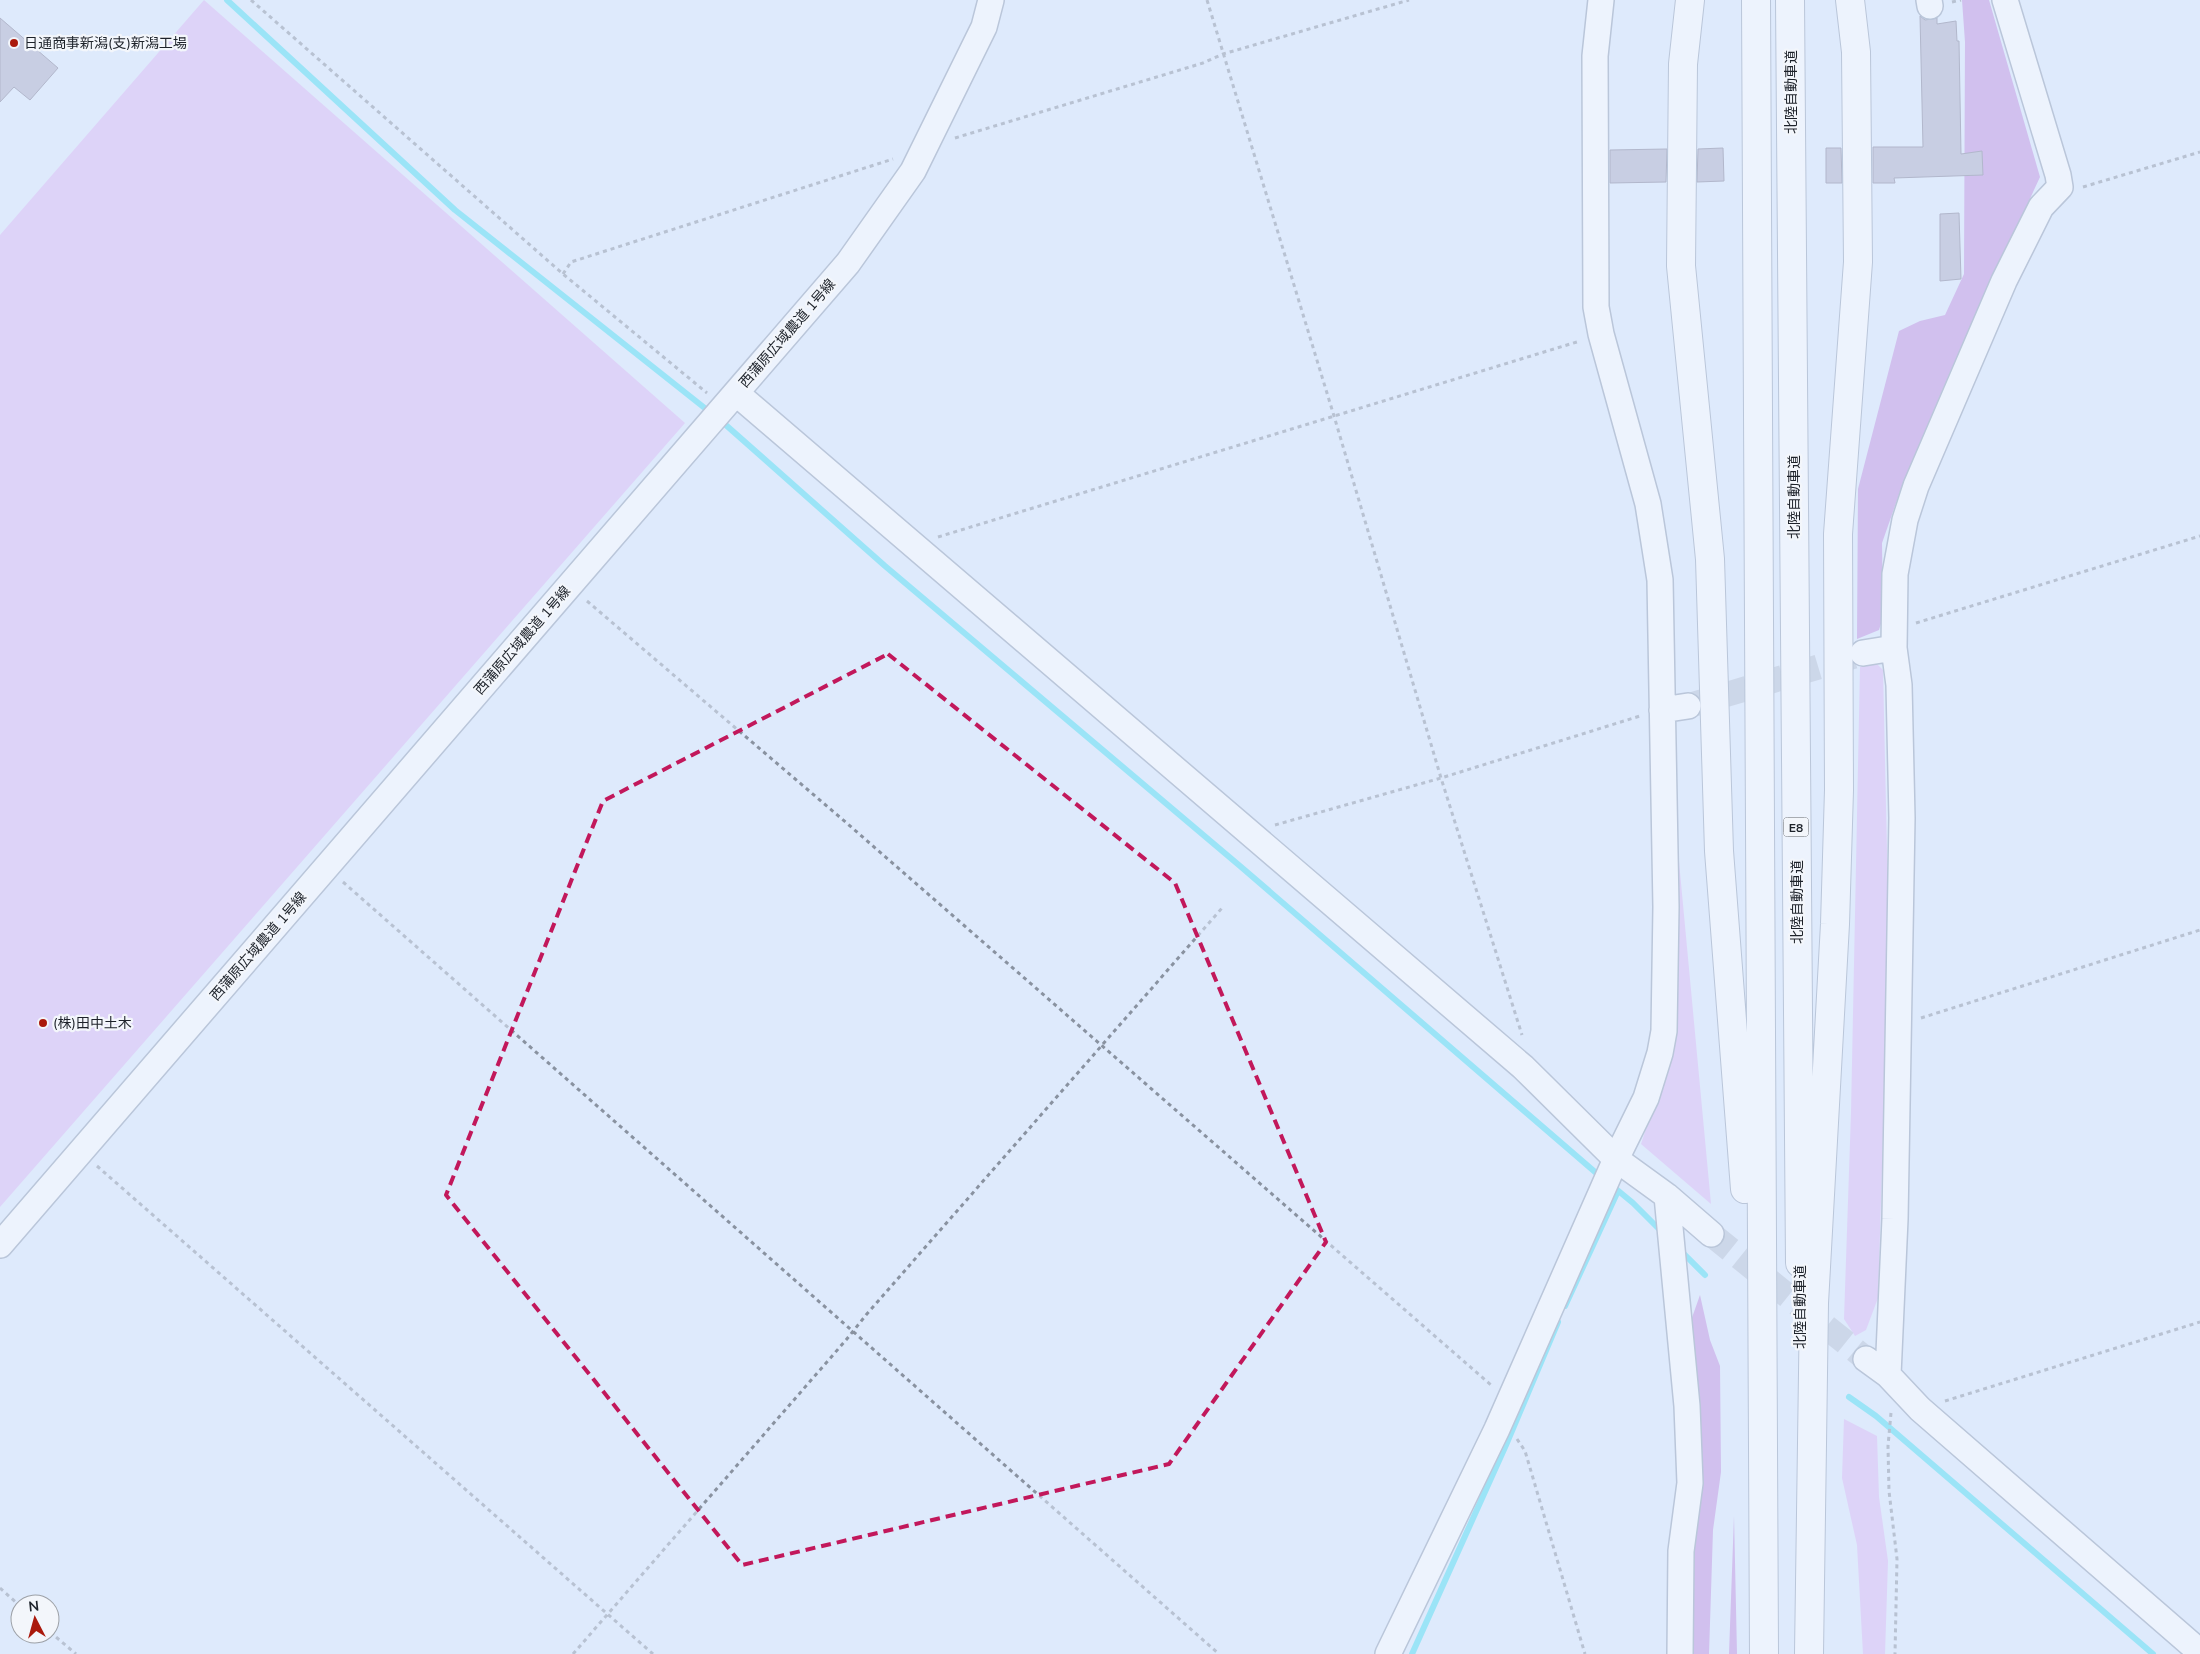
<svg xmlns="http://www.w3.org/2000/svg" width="2200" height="1654" font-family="Mulish,'Noto Sans JP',sans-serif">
<rect width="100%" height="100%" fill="#deeafc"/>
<path fill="#dcb8f4" d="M204,0L685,423L0,1207V235Z
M1873,660L1883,670L1889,942L1878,1298L1866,1330L1855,1336L1844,1319L1851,1113L1860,667Z
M1678,851L1711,1204L1641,1144L1670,1056Z
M1844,1419L1877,1436L1879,1497L1888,1561L1885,1654H1863L1857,1545L1842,1478Z"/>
<path fill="#c08ede" d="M1962,0H1989L2040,177L1951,370L1903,483L1882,543L1883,617L1879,630L1857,639L1858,489L1899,331L1920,321L1945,315L1964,274L1965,42Z
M1700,1295L1710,1340L1720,1366L1721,1472L1713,1530L1709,1654H1687L1688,1329Z
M1734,1516L1737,1654H1729Z"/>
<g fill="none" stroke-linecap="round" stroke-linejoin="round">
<path stroke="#4bdef1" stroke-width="6" d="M227,0L455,210L711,413
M719,419L885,566L1240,866L1602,1178
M1610,1184L1633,1203L1663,1233
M1679,1249L1705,1275
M1565,1306L1618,1191
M1849,1397L1876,1416L2153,1654
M1412,1654L1506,1445L1558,1322"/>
</g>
<path fill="#adadc5" stroke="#7c7b92" d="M1920,16L1925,20L1937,18V24L1956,21L1957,41H1959L1961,154L1982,151L1983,175L1894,178L1895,183H1873V147H1923Z
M0,18L58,68L30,100L14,87L0,102Z
M1723,148L1724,181L1697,182L1698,149Z
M1826,148H1841L1842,183H1826Z
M1667,149L1666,182L1610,183V150Z
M1959,213L1961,279L1940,281V214Z"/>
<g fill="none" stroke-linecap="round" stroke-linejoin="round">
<path stroke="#b7c2d2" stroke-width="25" stroke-dasharray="25 12" stroke-linecap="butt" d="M1688,706L1858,655
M1711,1234L1866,1359"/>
<g stroke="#8e9cb1" stroke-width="28">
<path id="minor" d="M1929,0L1930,6
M736,393L1523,1067L1616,1159L1667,1196L1711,1234
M1863,653L1894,648
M1662,710L1688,706
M1667,1196L1687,1406L1690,1483L1681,1551L1680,1654
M0,1245L848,263L913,171L984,27L991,0
M1866,1359L1888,1375L1920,1409L2200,1652
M1888,1375L1895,1219L1902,818L1899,685L1894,648L1895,574L1905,520L1916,486L2004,281L2041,207L2060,187L2058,175L2005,0
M1388,1654L1497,1429L1616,1159L1646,1098L1660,1053L1664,1031L1666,907L1660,580L1648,504L1601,334L1596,307L1595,56L1601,0"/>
</g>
<g stroke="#8e9cb1" stroke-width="30">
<path id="highway" d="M1690,0L1683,64L1681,266L1710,559L1719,851L1745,1189
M1756,0L1764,1654
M1790,0L1800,1263
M1809,1654L1814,1303L1835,924L1839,790L1838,534L1858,262L1856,52L1850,0"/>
</g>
<path stroke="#8992a0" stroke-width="3" stroke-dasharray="4 4" stroke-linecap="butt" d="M251,0L563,274L707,393
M1207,0L1334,416L1441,778L1522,1035
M1952,2L1961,0
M955,138L1203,63L1223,54L1409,0
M2083,187L2200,152
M563,274L571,262L893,159
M938,537L1580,341
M587,601L842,819L1491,1385
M1916,623L2200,536
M1275,825L1441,778L1640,716
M343,882L1219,1654
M1921,1018L2200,930
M97,1166L653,1654
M1945,1401L2200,1322
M1891,1413L1888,1446L1889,1491L1897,1559L1895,1654
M1517,1439L1525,1451L1585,1654
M0,1588L20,1606
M50,1632L76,1654
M573,1654L846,1340L866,1315L1222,908"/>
<use href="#minor" stroke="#fff" stroke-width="25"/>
<use href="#highway" stroke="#fff" stroke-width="28"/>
</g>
<path d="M0 0H2200V1654H0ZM888,654L1175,883L1326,1242L1169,1464L742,1565L446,1195L603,801Z" fill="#deeafc" fill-opacity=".55" fill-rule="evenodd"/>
<path fill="none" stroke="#c2185b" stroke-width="4" stroke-dasharray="10 6" stroke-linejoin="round" d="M888,654L1175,883L1326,1242L1169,1464L742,1565L446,1195L603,801Z"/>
<g fill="#aa190c" stroke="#f3f6fb" stroke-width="2">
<circle cx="14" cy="43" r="5"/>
<circle cx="43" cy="1023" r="5"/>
</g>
<g text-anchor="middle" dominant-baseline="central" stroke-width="4.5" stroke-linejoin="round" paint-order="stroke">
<rect fill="#f3f6fb" stroke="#5d6269" stroke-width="1" x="1783.5" y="817.5" width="25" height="19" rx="4"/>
<g font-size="12" font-weight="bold" fill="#1d222a">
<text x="1796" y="827">E8</text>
</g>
<g font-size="14" fill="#1d222a" stroke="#f3f6fb" text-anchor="start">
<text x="24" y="43">日通商事新潟(支)新潟工場</text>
<text x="53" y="1023">(株)田中土木</text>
</g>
<g font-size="14" fill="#1d222a" stroke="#f3f6fb">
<text transform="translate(1791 92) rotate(-90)">北陸自動車道</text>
<text transform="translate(787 333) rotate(-49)">西蒲原広域農道 1号線</text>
<text transform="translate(1794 497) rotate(-90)">北陸自動車道</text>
<text transform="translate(522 640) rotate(-49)">西蒲原広域農道 1号線</text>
<text transform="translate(1797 902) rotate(-90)">北陸自動車道</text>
<text transform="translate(258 946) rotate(-49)">西蒲原広域農道 1号線</text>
<text transform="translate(1800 1307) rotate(-90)">北陸自動車道</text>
</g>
</g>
<g transform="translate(35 1619) rotate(354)"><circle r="24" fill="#f3f6fb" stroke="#9da1a7"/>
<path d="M0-4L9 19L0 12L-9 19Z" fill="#aa190c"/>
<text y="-8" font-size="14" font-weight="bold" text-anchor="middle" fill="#1d222a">N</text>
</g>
</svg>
